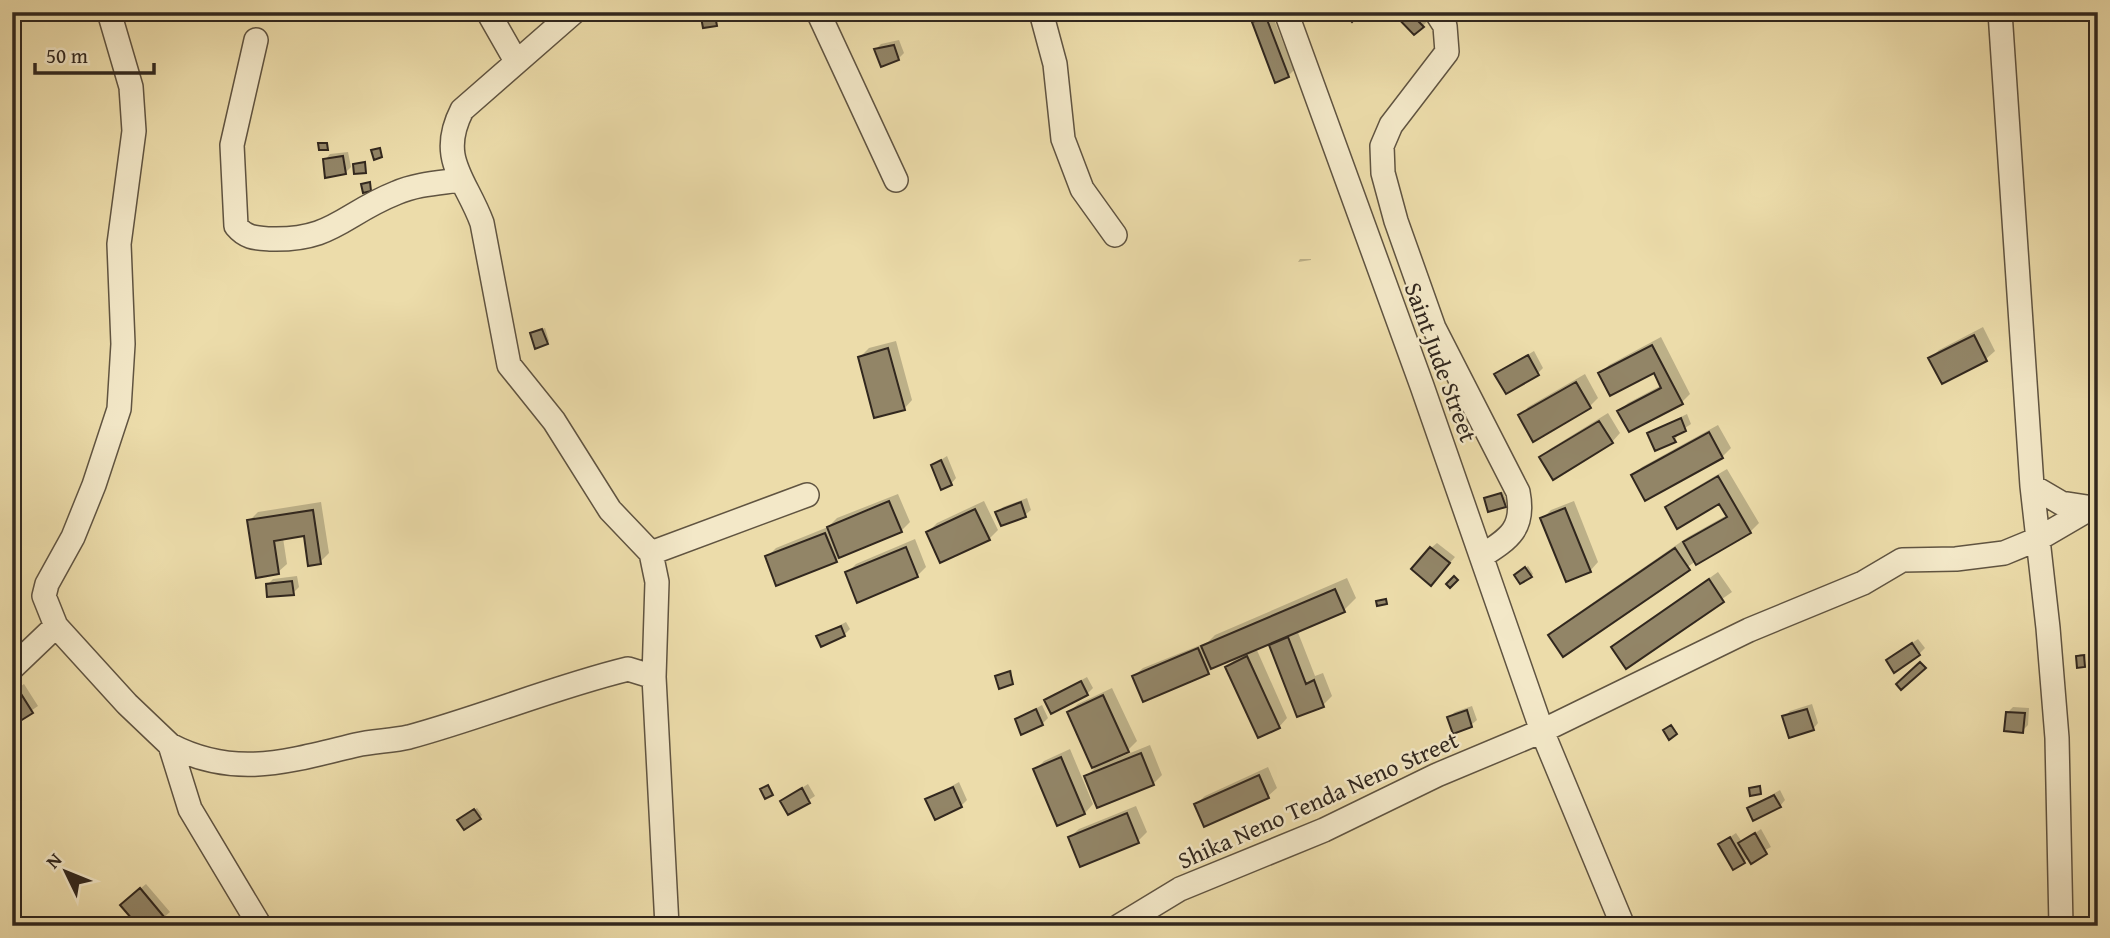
<svg xmlns="http://www.w3.org/2000/svg" width="2110" height="938" font-family="'Gentium Book Plus',serif">
<rect width="100%" height="100%" fill="#ecdcaa"/>
<filter id="stains"><feTurbulence type="fractalNoise" baseFrequency=".00286" numOctaves="4"/><feColorMatrix values="0 0 0 0 .2 0 0 0 0 .09 0 0 0 0 .02 0 0 0 .5 -.17"/></filter>
<radialGradient id="worn" r=".72"><stop offset=".6" stop-color="#630" stop-opacity="0"/><stop offset="1" stop-color="#630" stop-opacity=".3"/></radialGradient>
<path fill="#0003" d="M1271,12L1294,70L1288,76L1254,23Z
M1395,12H1433L1434,14L1423,26Z
M717,13L716,24L703,18L705,15Z
M899,40L904,53L898,59L876,49L881,44Z
M348,152L351,167L345,173L325,160L330,154Z
M1300,259H1311V260L1298,262Z
M1983,327L1995,351L1986,359H1930L1939,350Z
M545,328L549,341L547,343L532,333Z
M1661,337L1690,394L1682,402L1619,411L1628,403L1662,385L1655,371L1600,374L1609,365Z
M896,341L912,400L904,409L860,357L869,348Z
M1534,351L1543,368L1538,373L1496,374Z
M1585,374L1598,398L1590,406L1520,416L1528,407Z
M1608,413L1620,433L1612,442L1541,458L1550,449Z
M1687,414L1691,424L1679,432L1675,440L1649,433Z
M1718,425L1731,448L1722,457L1634,475L1642,467Z
M947,456L956,478L951,484L933,465Z
M1727,469L1759,523L1750,532L1696,561L1564,655L1551,636L1562,624L1688,537L1727,515L1720,502L1667,508L1676,499Z
M1503,492L1507,503L1505,505L1486,499Z
M898,494L910,522L901,531L841,555L836,561L767,557L776,548L828,527L837,518Z
M1027,498L1031,510L1025,515L998,512L1003,507Z
M984,501L998,530L989,539L928,532L937,523Z
M1574,501L1598,562L1590,571L1542,519L1551,510Z
M321,502L329,553L320,562L305,534L283,538L287,564L278,572L249,521L258,512Z
M915,539L926,567L917,576L847,573L856,564Z
M1437,543L1455,557L1437,578L1431,548Z
M1528,566L1533,574L1531,576L1519,573Z
M1718,572L1732,592L1626,667L1613,647Z
M297,576L299,587L293,593L268,584L273,579Z
M1347,578L1356,598L1344,610L1297,630L1315,676L1323,673L1332,696L1323,705L1271,645L1278,638L1256,648L1287,718L1279,727L1227,667L1238,656L1214,666L1208,672L1134,676L1143,668L1208,642L1215,635Z
M846,622L850,629L844,635L818,637Z
M1918,639L1925,648L1919,654L1894,655Z
M2080,654H2086L2084,666L2078,656Z
M1012,670V683L997,676L999,674Z
M1087,677L1093,688L1087,694L1046,700Z
M24,684L38,706L12,724V692Z
M1112,688L1137,741L1128,750L1112,757L1113,760L1150,745L1162,775L1153,784L1086,777L1094,769L1069,712L1078,704Z
M1812,704L1818,723L1813,729L1784,717L1790,711Z
M1042,705L1048,718L1042,724L1017,719Z
M1472,706L1477,720L1471,725L1449,717L1455,712Z
M2013,707L2029,708L2028,725L2022,731L2008,712Z
M1070,749L1093,804L1085,813L1058,824L1035,770L1044,761Z
M1268,767L1277,788L1268,796L1196,804L1205,796Z
M959,782L967,800L961,806L927,800Z
M808,784L815,796L789,813L782,801Z
M1780,790L1785,800L1780,806L1749,808Z
M1136,806L1147,832L1138,841L1070,837L1079,829Z
M477,808L482,815L480,817L462,818Z
M1761,829L1771,847L1744,861L1720,844L1736,833L1742,842Z
M146,884L170,912L154,926L128,899Z"/>
<path fill="#928567" stroke="#31271e" stroke-width="2" d="M1343,12H1361L1352,22Z
M1392,12H1422L1416,19L1424,27L1414,35Z
M715,15L717,26L703,28L701,17Z
M1266,17L1289,77L1275,83L1252,22Z
M894,45L899,60L881,67L874,49Z
M318,143H327L328,150H319Z
M380,148L382,157L374,160L371,150Z
M343,156L346,174L325,178L323,159Z
M365,162L366,173L354,174L353,164Z
M370,182L371,191L363,193L361,184Z
M542,329L548,344L535,349L530,333Z
M1974,335L1987,361L1942,384L1928,358Z
M1652,345L1683,404L1629,432L1617,411L1661,388L1654,373L1610,396L1598,373Z
M888,348L905,410L874,418L858,357Z
M1528,355L1539,375L1506,394L1494,374Z
M1576,382L1591,408L1533,442L1518,415Z
M1681,418L1686,431L1673,437L1676,442L1655,451L1647,433Z
M1599,421L1613,443L1553,480L1539,457Z
M1709,432L1723,458L1645,501L1631,475Z
M941,460L952,485L941,490L931,465Z
M1718,476L1751,533L1696,565L1683,542L1727,517L1719,504L1677,529L1665,507Z
M1501,493L1506,507L1488,512L1484,498Z
M889,501L902,532L839,558L827,527Z
M1021,502L1026,517L1001,526L995,512Z
M1565,508L1591,572L1566,582L1540,518Z
M975,509L990,540L940,563L926,532Z
M313,510L321,564L308,566L304,536L274,541L279,574L256,578L247,520Z
M825,533L837,562L776,586L765,556Z
M906,547L918,577L857,603L845,572Z
M1430,547L1450,563L1431,586L1411,569Z
M1675,548L1690,570L1563,657L1548,635Z
M1525,567L1532,577L1520,584L1514,575Z
M1454,576L1458,580L1450,588L1446,584Z
M1709,579L1724,602L1626,669L1611,647Z
M292,581L294,595L267,597L266,584Z
M1335,589L1345,612L1211,669L1201,646Z
M1386,599L1387,604L1377,606L1376,601Z
M841,626L845,636L821,647L816,636Z
M1288,637L1306,684L1314,680L1324,707L1297,717L1269,645Z
M1912,643L1920,655L1894,673L1886,660Z
M1198,648L1209,674L1143,702L1132,676Z
M2084,655L2085,667L2077,668L2076,656Z
M1247,656L1280,728L1258,738L1225,667Z
M1920,662L1926,668L1901,690L1896,684Z
M1010,671L1013,684L999,689L995,676Z
M1081,681L1088,695L1051,714L1044,700Z
M18,689L33,713L12,726V692Z
M1103,695L1129,752L1092,768L1067,712Z
M1036,709L1043,725L1021,735L1015,719Z
M1807,709L1814,730L1789,738L1782,716Z
M1467,710L1472,727L1453,734L1447,717Z
M2006,712L2025,713L2023,733L2004,731Z
M1671,725L1677,734L1669,740L1663,730Z
M1141,753L1154,785L1097,808L1084,776Z
M1061,757L1085,814L1057,826L1033,769Z
M1259,775L1269,798L1204,827L1194,804Z
M768,785L773,795L765,799L760,789Z
M1760,786L1761,794L1750,796L1749,788Z
M953,787L962,807L935,820L925,799Z
M802,788L810,803L788,815L780,801Z
M1774,795L1781,807L1753,821L1747,808Z
M474,809L481,819L464,830L457,820Z
M1127,813L1139,843L1080,867L1068,837Z
M1755,833L1767,854L1751,864L1738,843Z
M1730,837L1745,863L1733,870L1718,844Z
M140,888L165,918L157,926H138L120,905Z"/>
<g fill="none" stroke-linecap="round" stroke-linejoin="round">
<g stroke="#605441" stroke-width="26">
<path id="minor" d="M109,12L131,87L134,131L119,244L123,344L119,409L94,485L73,537L47,584L44,596L56,626L127,704L170,745L190,809L260,926
M488,12L516,61
M574,12L462,110C437,159 466,179 482,223L509,365L554,421L610,510L651,553L657,582L654,677L667,926
M818,12L896,180
M1041,12L1055,64L1063,139L1082,189L1115,235
M1286,12L1422,386L1542,731L1623,926
M1436,12L1445,26L1447,52L1391,125L1382,146L1383,173L1396,221L1434,328L1518,492C1525,528 1510,538 1482,556
M2000,12L2032,486L2048,628L2057,738L2061,926
M256,40L232,145L236,226C246,238 255,238 270,239C333,241 343,214 396,193C416,184 439,183 460,180
M2032,486L2061,503L2087,507
M651,553L807,495
M12,668L56,626
M170,745C235,779 289,761 356,745C373,741 392,741 409,737C483,717 554,687 628,669L654,677
M1119,926L1180,889L1324,830L1437,775L1542,731L1749,630L1863,583L1902,560L1956,559L2004,553L2038,539L2098,504"/>
</g>
<use href="#minor" stroke="#f3e8c8" stroke-width="23"/>
</g>
<g text-anchor="middle" dominant-baseline="central" stroke-width="5" stroke-linejoin="round" paint-order="stroke">
<g font-size="24" fill="#31271e" stroke="#f3e8c8">
<text transform="translate(1441 362) rotate(70)">Saint Jude Street</text>
<text transform="translate(1318 800) rotate(-24)">Shika Neno Tenda Neno Street</text>
</g>
</g>
<rect width="2110" height="938" fill="none" stroke="#ecdcaa" stroke-width="42"/>
<rect x="14" y="14" width="2082" height="910" fill="none" stroke="#31271e" stroke-width="3.5"/>
<rect x="21" y="21" width="2068" height="896" fill="none" stroke="#31271e" stroke-width="2"/>
<g transform="translate(66 872) rotate(313)" stroke="#f3e8c8" stroke-width="5" paint-order="stroke">
<path d="M0-5L12 26L0 18L-12 26Z" fill="#31271e"/>
<text y="-10" font-size="19" font-weight="bold" text-anchor="middle" fill="#31271e">N</text>
</g>
<path d="M35 63v10h119v-10" fill="none" stroke="#31271e" stroke-width="3.5"/>
<text x="46" y="63" font-size="21" fill="#31271e" stroke="#f3e8c8" stroke-width="5" paint-order="stroke">50 m</text>
<rect width="100%" height="100%" filter="url(#stains)"/>
<rect width="100%" height="100%" fill="url(#worn)"/>
</svg>
